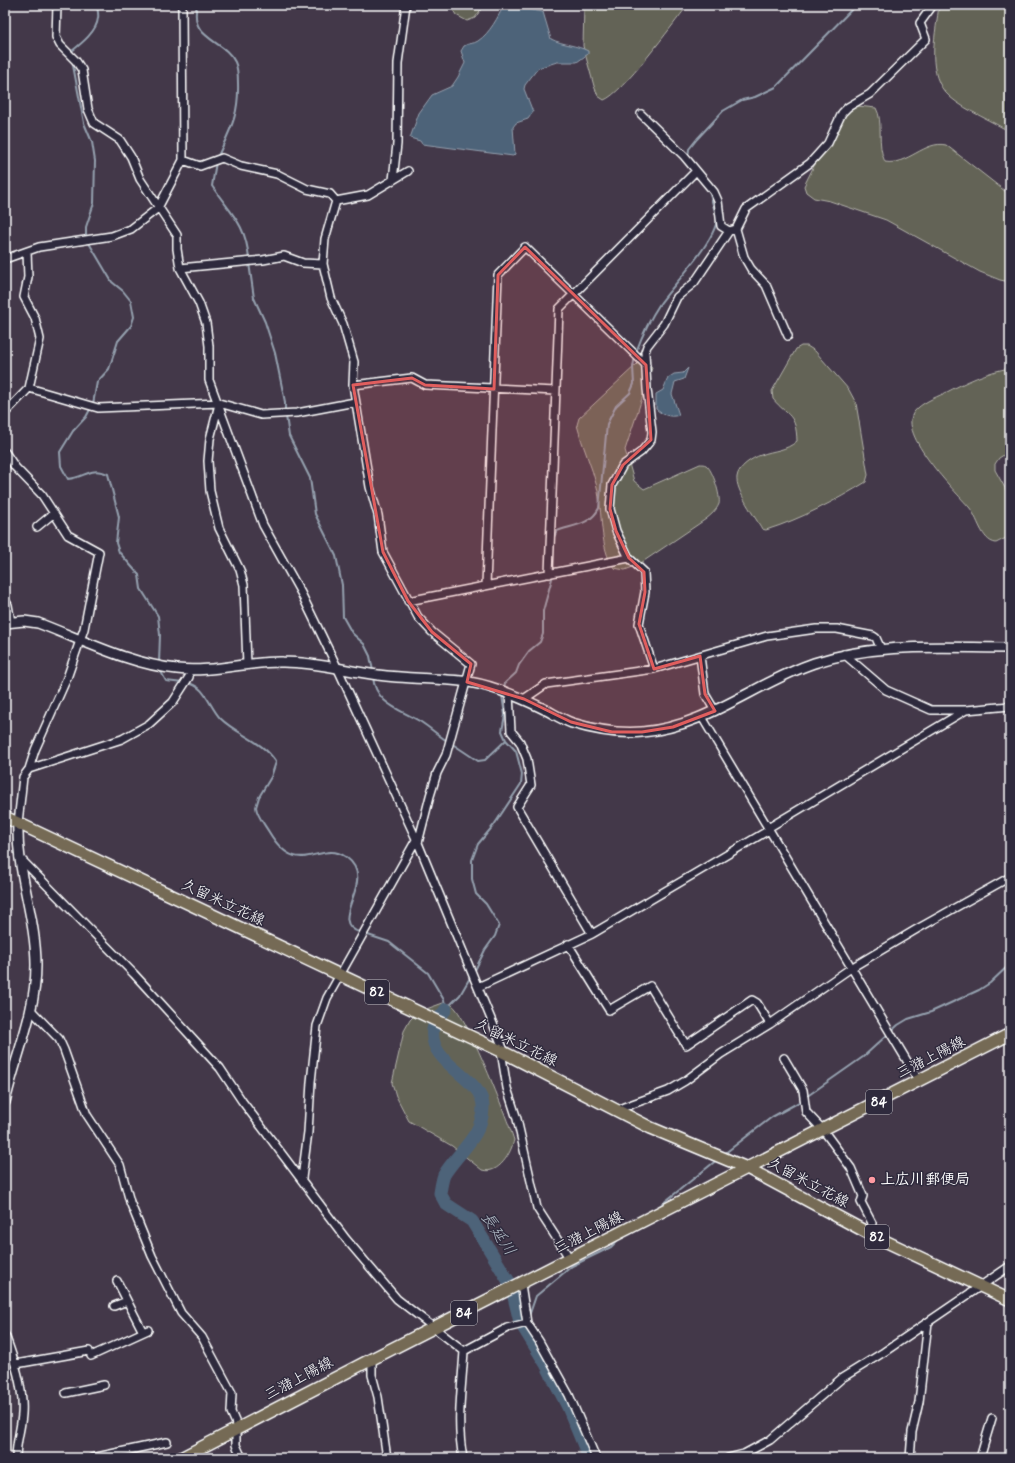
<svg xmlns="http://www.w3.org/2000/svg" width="1015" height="1463" font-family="Mynerve,'Klee One',sans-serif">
<rect width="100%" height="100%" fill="#433849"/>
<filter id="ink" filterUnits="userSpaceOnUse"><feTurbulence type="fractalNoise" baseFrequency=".025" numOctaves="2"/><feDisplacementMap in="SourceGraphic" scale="8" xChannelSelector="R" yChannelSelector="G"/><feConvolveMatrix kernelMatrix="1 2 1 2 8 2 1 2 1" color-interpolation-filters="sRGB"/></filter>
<g filter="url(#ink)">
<path fill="#646456" stroke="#b2b2aa" d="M450,5H484L475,18L467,21L456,15Z
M584,5H688C673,24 622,94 604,100L598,96L594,86L583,46Z
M939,5H1010V130L1003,128C986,118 958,107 945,92C926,69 936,32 939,5Z
M858,106L876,108C884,122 876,143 885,162C907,166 925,140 946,145L1010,195V282L1000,280L980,272L886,220L830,201L814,198L806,192L804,186L837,119Z
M801,346H807L815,351L849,390L856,403L868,475L866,482C835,501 801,519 766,530L762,529C756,518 735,490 737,477C738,467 752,458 761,455C774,450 786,451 797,441C796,413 788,417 773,399L772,391L796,349Z
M646,360L652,368L625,450L634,481L644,489L700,464C702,464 704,464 706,465C713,470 721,497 719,504C716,511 711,515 706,519L638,565L625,570L614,568C599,548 603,512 597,487C592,466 582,446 577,425L579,418L637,364Z
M1010,368V451L999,458L995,464V470L1010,497V536L996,543C981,541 978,517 969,507C955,491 897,434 914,412C921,403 934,398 945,393C966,382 986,372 1010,368Z
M443,1003C446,1003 450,1004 452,1005C467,1015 507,1118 514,1140C511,1153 499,1175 482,1170L452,1146L409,1121L396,1096L392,1083L404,1031L410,1020L418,1012Z"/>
<path fill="#4e6379" stroke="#95a1af" d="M504,5L543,12L551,39C563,45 577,45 588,51V54L577,62H557L538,68L525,85L524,89L533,112L528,119L516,123L513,127L515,154L513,156L422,144L420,141L410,138L419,113L432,95L452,86L458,77L465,63L461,51L464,46C468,43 474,44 478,41C490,33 498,17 504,5Z
M688,368L684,379L675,382L672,394L679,415C671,418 662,415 656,409V394L663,390L668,378L674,374L683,373Z"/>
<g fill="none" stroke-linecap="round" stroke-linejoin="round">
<path stroke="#95a1af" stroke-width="2" d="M197,5C189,40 224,39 235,62C238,68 238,77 238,83C239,115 231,128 218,156
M72,54V51C82,43 97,31 98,18C99,14 97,9 97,5
M72,60L84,123L92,142L95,161L94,203L86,227V238L112,282L123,291L131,301L134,317L131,326L118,341L109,369L97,382L93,404L86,417L73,431L60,452L61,466L68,479C85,478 90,466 108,474L119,517L116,543L119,552L139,575L141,589L158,616L160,635L159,663
M688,158L689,149L697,139L723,111L742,100L755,97L776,87L856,5
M216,162L212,186C230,213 246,223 249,259
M709,191L716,215
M249,263L254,298L265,322L275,353L285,402V411
M636,352C642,336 649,320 659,305C673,285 715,242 717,219
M286,416L289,436L310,478L315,514L336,556L342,585L343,617L352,633L364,644L370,656L373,671
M554,537L557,531C573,525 591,525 599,508L607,424L616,406L630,393L634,384L633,367L635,356
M553,571V545
M160,670L166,681L183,683
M373,677C375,704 402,710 421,722C430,728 438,735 447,741
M187,683C205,685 209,706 220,718C237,735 263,741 276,762L271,777L259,797L256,807C257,816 265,825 269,832C299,882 320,838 346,857C380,882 323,921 361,933
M504,688L505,683L516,673L519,665L529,651L540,642L543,634V611L553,575
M451,743L478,761L485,760L506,740
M365,934L389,942L428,973L444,1000L446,1009
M474,972L485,950L495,936L499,925L486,904L476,894L472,879V860L478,844L494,825L521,784L522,774L516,751L506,740L502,731L505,715L502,695
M446,1009L460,995L471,976
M806,1097L863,1057L898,1025L908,1019L931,1012L979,990L990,983L1010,964
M724,1154L772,1117L803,1100
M657,1208L718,1159
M529,1316L536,1296L572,1266L611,1247L621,1237"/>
<path stroke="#4e6379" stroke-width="13" d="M446,1009C443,1014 434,1023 433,1029C427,1064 482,1077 483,1106C484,1135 457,1153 444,1175C442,1180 441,1187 440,1193L446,1204L472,1221L511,1285L520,1322L546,1364L568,1407L589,1458"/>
<g stroke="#fff" stroke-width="10">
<path id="minor" d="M57,5L56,37L60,45L76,61L82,70L88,109L94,123L120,140L131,157L140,179L177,235V249L180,268L199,303L206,323L209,346V380L263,525L301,593L337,667L418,843L503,1048L501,1051L507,1088L517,1119L537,1208L570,1259
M641,114L684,156L714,192L718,201L721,226L729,231
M183,160L200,166L222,158L241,166L277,174L307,189L330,194L336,201
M393,180L397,144L398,63L406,5
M336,201L325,239L323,264L331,298L343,324L354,362L353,385L370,487L378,515L383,552L418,617L432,632L471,664L446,755L437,773L430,796L418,843
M336,201L368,195L408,171
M5,259L39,247L112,236L131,229L158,208L183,160L182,5
M180,268L263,260L284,256L303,263L323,264
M788,336L766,285L751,269L744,257L736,229L746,209L810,163L828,143L842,113L848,107L870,94L926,39L920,23L933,5
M353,385L412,378L425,385L556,391
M29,388L98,408L219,403L261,415L297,413L355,402
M219,404L210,439L208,461L210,491L219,528L240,570L244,585L247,665
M5,413L29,388L40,339L35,318L24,297L28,277L27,252
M5,452L15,467L42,495L68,535L99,552L84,629L67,678L35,750L29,769L23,777L18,823
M37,527L54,513
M549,574L559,309L695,172
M486,585L498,275L525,247L646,365
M5,600L8,605L11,622
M408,601L629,558
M844,654L886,690L931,710H966L1010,706
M700,656L705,694L715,711
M654,669L639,624L645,592L644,572L629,558L616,531L610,509L612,485L623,465L641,452L651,440L652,432L647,389L645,352L647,346L664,324L677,297L694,283L729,231L736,229
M509,694L511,731L520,742L527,759L531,785L517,807L592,934
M524,699L546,684L654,669L767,636L816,629H837L873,636L876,638L881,649
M702,717L919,1081
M29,769L122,739L149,724L173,702L189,677
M768,828L966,710
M19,857L134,974L220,1068L242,1101L346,1239L397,1299L464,1351
M568,944L609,1010L650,986L686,1045L752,1000L757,1003L770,1024
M478,987L592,934L769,830
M31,1010L59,1039L64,1050L87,1115L120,1165L130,1202L152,1256L181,1313L202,1337L232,1393L231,1412L238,1428
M784,1058L803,1090L806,1112L823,1130L851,1168L863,1196L861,1202L872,1223L870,1234
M618,1111L624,1107L668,1091L685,1081L721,1054L770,1024L851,968L917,929L1010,877
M302,1178L308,1132L311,1082L317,1026L327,998L416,840
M117,1281L143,1332
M521,1284L527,1323L539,1341L569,1395L596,1458
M114,1306L127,1301
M5,1335C14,1359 24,1388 22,1414C21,1429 16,1443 16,1458
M464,1351L507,1328L527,1323
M91,1356L148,1330
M372,1359V1375L378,1397L387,1458
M16,1364L89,1351
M66,1393L104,1385
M236,1429V1445L242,1458
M92,1458L167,1442
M463,1458C456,1423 462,1386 464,1351
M728,1458L744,1454L770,1440L842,1378L884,1352L1010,1266
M910,1458L912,1432L919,1402L928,1322
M980,1458L992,1418"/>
</g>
<g stroke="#fff" stroke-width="12">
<path id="tertiary" d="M5,623L24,621L38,623C83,640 129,664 177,669C213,673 248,661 283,662C317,662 346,671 378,675C408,679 439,678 469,682C494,686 517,696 540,707C551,712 561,719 572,723C595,730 618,734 642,732C706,727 755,683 814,663C878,642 944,648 1010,648
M5,1102C15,1057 36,1013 36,965C36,917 16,871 18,823"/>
</g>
<g stroke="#fff" stroke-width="14">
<path id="primary" d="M5,817L501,1051L651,1128L747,1168L870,1234L1010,1300
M181,1458L372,1359L1010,1034"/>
</g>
<use href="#minor" stroke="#2f2a3d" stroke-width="7"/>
<use href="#tertiary" stroke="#2f2a3d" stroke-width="9"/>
<use href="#primary" stroke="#746b55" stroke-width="11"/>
</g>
</g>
<path fill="#e05e5e" fill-opacity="0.2" stroke="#e05e5e" stroke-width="3" stroke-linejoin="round" d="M525,247L646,365L651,440L623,465L612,485L610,509L616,531L629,558L644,572L645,592L639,624L654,669L700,656L705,694L715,711L673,727L642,732H612L571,722L524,699L467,682L471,664L432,632L408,601L383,552L353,385L412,378L425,385L494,389L498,275Z"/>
<circle fill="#ff9aa2" stroke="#2f2a3d" stroke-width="1.5" cx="872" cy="1180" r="4"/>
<g text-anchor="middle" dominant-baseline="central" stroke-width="3" stroke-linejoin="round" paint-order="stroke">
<g fill="#2f2a3d" stroke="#c1bfc5" stroke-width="1">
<rect x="365" y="980" width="24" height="24" rx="3"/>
<rect x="866" y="1090" width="26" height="24" rx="3"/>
<rect x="865" y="1225" width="24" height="24" rx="3"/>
<rect x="451" y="1301" width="26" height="24" rx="3"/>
</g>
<g font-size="14" font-weight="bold" fill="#fff">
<text x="377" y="992">82</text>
<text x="879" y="1102">84</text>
<text x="877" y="1237">82</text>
<text x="464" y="1313">84</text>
</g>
<g font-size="15" fill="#fff" stroke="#2f2a3d">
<text transform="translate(223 903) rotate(25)">久留米立花線</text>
<text transform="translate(516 1043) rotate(26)">久留米立花線</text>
<text transform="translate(931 1058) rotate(-27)">三潴上陽線</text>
<text transform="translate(808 1183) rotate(28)">久留米立花線</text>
<text transform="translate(589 1233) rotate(-27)">三潴上陽線</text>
<text transform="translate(299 1379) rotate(-28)">三潴上陽線</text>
</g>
<g font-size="15" font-weight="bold" fill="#fff" stroke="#2f2a3d" text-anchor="start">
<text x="880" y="1180">上広川郵便局</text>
</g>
<g font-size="16" font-style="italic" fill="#afb9c3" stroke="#2f2a3d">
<text transform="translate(498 1234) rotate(56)">長延川</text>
</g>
</g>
<rect width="1015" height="1463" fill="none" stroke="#2f2a3d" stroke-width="20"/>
<rect x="10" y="10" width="995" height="1443" fill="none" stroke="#fff" stroke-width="1.5" filter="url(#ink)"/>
</svg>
